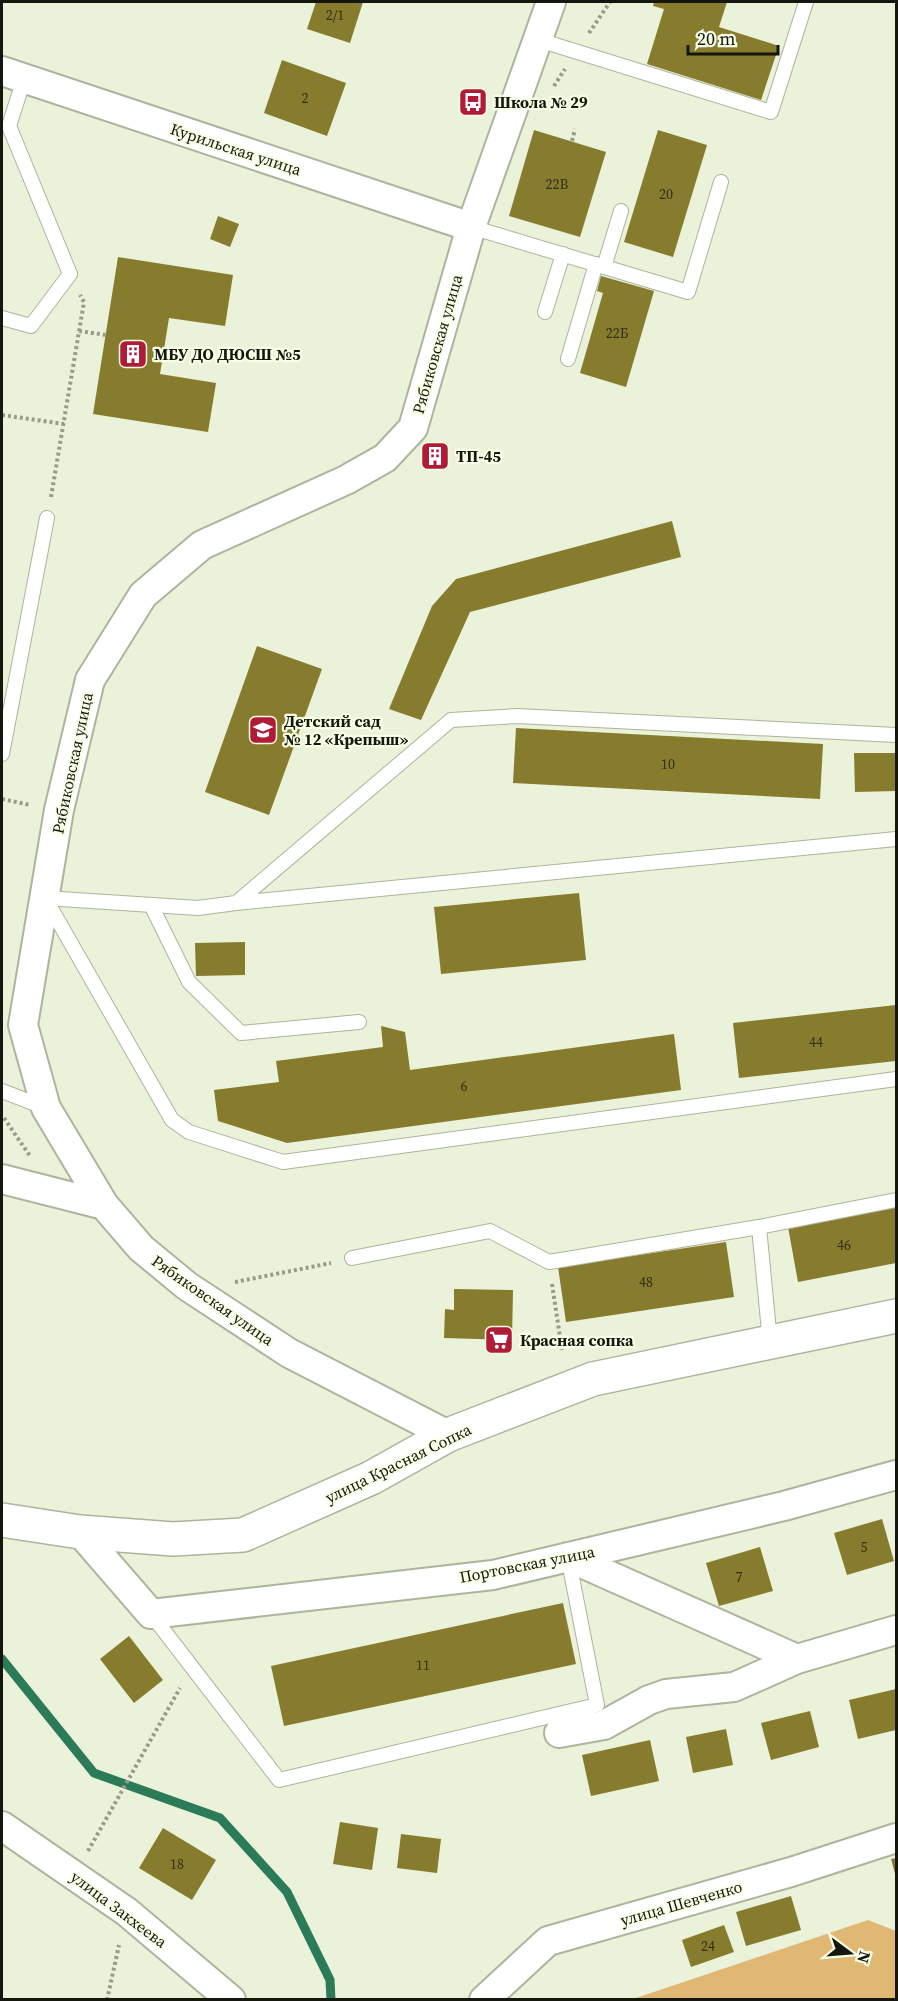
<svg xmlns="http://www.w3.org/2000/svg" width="898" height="2001" font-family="'Source Serif 4',serif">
<rect width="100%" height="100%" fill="#eaf2d9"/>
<path fill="#e0b873" d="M868,1920L896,1931V1999H633Z"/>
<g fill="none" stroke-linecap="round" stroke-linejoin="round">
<path stroke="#2b7a58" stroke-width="9" d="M2,1659L94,1773L220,1818L287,1892L330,1980L331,2000"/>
</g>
<path fill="#877b2d" d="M316,2H363L350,43L307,29Z
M654,2H727L719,27L779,46L761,100L647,64L664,9L653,6Z
M282,60L346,83L327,136L264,113Z
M534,130L606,152L580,237L509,216Z
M658,130L707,145L673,257L624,242Z
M218,216L239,224L230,247L210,239Z
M118,257L233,275L225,326L169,318L160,374L216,383L208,432L93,414Z
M601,276L654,291L626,387L580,373L603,293L597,291Z
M429,443L447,448L441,470L422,465Z
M672,521L681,557L470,612L421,720L389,709L432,606L456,579Z
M257,646L322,669L269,815L205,792Z
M516,728L823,744L820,799L513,783Z
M854,753H896V791L855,792Z
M579,893L586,960L441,974L434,907Z
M245,942V975L196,976L195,943Z
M896,1005V1061L739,1078L733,1023Z
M381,1026L405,1032L410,1070L674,1034L681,1090L287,1143L218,1121L214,1090L279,1082L276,1061L383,1047Z
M896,1207V1263L798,1282L788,1227Z
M726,1242L734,1297L566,1322L558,1267Z
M454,1289L513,1290L512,1340L444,1338L445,1309L454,1310Z
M882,1519L894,1561L847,1575L834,1533Z
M760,1547L773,1591L719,1606L706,1563Z
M563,1603L576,1664L284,1726L271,1666Z
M129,1636L163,1680L134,1703L100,1659Z
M896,1689V1730L858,1739L849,1700Z
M810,1711L819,1747L771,1760L761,1723Z
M726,1729L733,1765L693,1773L686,1737Z
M650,1740L659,1781L591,1796L582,1755Z
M340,1822L378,1828L372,1870L333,1864Z
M163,1828L216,1860L192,1900L139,1868Z
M401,1834L441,1839L437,1873L397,1868Z
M896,1858V1877L891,1859Z
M791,1896L801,1930L746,1946L736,1912Z
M724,1925L734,1952L691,1967L682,1940Z"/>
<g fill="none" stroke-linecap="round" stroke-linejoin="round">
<g stroke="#adb49d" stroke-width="16">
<path id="service" d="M539,40L771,112L806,2
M471,227L688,292L721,182
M604,267L621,211
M545,312L563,254
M2,318L31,326L70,274L9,126L24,79
M568,359L596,264
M896,735L517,716L451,720L236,903L198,908L45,898L172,1120L189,1132L283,1162L896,1079
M2,754L47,518
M236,903L896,839
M151,905L189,982L241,1033L359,1022
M2,1091L46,1108
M759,1227L896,1200
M352,1258L490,1231L549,1262L759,1227L770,1342
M151,1614L279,1780L597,1705L568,1557"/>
</g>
<g stroke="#adb49d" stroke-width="32">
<path id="minor" d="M2,71L471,227
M2,1179L104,1205
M448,1435L289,1353L187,1286L141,1248L104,1205L46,1108L23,1025L59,810L90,680L143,595L202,545L346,480L385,458L413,428L471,227L551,2
M80,1532L151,1614L493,1575L784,1506L896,1475
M568,1557L797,1659
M559,1733L604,1725L649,1700L666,1694L734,1687L797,1659L896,1630
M2,1826L127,1912L231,2000
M484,2000L548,1941L791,1872L896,1838"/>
</g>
<g stroke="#adb49d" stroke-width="36">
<path id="secondary" d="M2,1520L80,1532L173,1539L243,1535L371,1478L448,1435L593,1379L896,1316"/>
</g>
<path stroke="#979c8a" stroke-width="4" stroke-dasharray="3 3" stroke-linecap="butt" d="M589,33L610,2
M554,86L565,69
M572,141L575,129
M79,331L106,335
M2,415L64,424
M51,497L84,302L80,295
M2,799L30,805
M4,1118L30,1156
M235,1282L331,1263
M552,1284L562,1350
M88,1851L180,1688
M107,2000L119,1945"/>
<use href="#service" stroke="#fff" stroke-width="14"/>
<use href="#minor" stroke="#fff" stroke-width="28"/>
<use href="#secondary" stroke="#fff" stroke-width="33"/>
</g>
<defs>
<g id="bus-square" transform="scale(1.5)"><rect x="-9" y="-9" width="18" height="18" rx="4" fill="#b01c37" stroke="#f7ffe6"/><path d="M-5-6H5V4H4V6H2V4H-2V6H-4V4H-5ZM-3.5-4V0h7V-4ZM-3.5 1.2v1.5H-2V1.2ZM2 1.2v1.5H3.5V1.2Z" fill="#fff"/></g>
<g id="building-square" transform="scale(1.5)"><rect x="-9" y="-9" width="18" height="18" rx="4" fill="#b01c37" stroke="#f7ffe6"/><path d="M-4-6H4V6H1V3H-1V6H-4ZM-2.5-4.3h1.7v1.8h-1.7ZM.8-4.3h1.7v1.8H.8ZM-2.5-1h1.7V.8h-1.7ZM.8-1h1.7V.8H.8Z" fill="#fff"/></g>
<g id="school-square" transform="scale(1.5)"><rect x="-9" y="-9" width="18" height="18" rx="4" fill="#b01c37" stroke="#f7ffe6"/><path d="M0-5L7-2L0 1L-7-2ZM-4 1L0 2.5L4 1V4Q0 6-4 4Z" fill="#fff"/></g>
<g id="supermarket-square" transform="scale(1.5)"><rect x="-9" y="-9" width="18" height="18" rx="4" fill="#b01c37" stroke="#f7ffe6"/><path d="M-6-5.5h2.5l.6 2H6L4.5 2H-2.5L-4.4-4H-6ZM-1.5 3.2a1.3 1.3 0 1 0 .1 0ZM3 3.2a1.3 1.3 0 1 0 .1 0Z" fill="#fff"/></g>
</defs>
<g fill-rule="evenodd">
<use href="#bus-square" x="473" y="102"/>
<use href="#building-square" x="133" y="354"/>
<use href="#building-square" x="435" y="456"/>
<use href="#school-square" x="263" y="730"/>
<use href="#supermarket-square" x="499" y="1340"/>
</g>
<g text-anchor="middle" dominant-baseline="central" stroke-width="4.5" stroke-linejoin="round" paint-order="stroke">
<g font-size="14" fill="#323016">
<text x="335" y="15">2/1</text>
<text x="305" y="98">2</text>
<text x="557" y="184">22В</text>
<text x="666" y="194">20</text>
<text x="617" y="333">22Б</text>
<text x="668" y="764">10</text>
<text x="816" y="1042">44</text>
<text x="464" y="1086">6</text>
<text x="844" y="1245">46</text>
<text x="646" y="1282">48</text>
<text x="864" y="1547">5</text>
<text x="739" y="1577">7</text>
<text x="423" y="1665">11</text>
<text x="177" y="1864">18</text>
<text x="708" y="1946">24</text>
</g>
<g font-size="16" font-weight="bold" fill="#15170e" stroke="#f7ffe6" text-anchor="start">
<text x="494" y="102">Школа № 29</text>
<text x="154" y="354">МБУ ДО ДЮСШ №5</text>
<text x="456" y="456">ТП-45</text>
<text x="284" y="721">Детский сад<tspan x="284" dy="18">№ 12 «Крепыш»</tspan></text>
<text x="520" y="1340">Красная сопка</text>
</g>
<g font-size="16" fill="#15170e" stroke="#f7ffe6">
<text transform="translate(236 149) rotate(18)">Курильская улица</text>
<text transform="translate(437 344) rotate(-74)">Рябиковская улица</text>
<text transform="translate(72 763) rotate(-78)">Рябиковская улица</text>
<text transform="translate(213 1300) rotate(35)">Рябиковская улица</text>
<text transform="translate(398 1463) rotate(-26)">улица Красная Сопка</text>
<text transform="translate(527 1564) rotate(-11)">Портовская улица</text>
<text transform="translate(681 1903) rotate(-16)">улица Шевченко</text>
<text transform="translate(119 1909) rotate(37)">улица Закхеева</text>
</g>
</g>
<rect width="898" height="2001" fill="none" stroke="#15170e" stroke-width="6"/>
<g transform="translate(850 1953) rotate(106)" stroke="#f7ffe6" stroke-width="4.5" paint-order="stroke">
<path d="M0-4.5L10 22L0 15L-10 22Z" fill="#15170e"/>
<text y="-9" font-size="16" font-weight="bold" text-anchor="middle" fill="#15170e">N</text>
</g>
<path d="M688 45v9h90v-9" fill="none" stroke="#15170e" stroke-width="3"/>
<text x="697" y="45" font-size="18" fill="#15170e" stroke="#f7ffe6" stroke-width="4.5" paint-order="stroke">20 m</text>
</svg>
